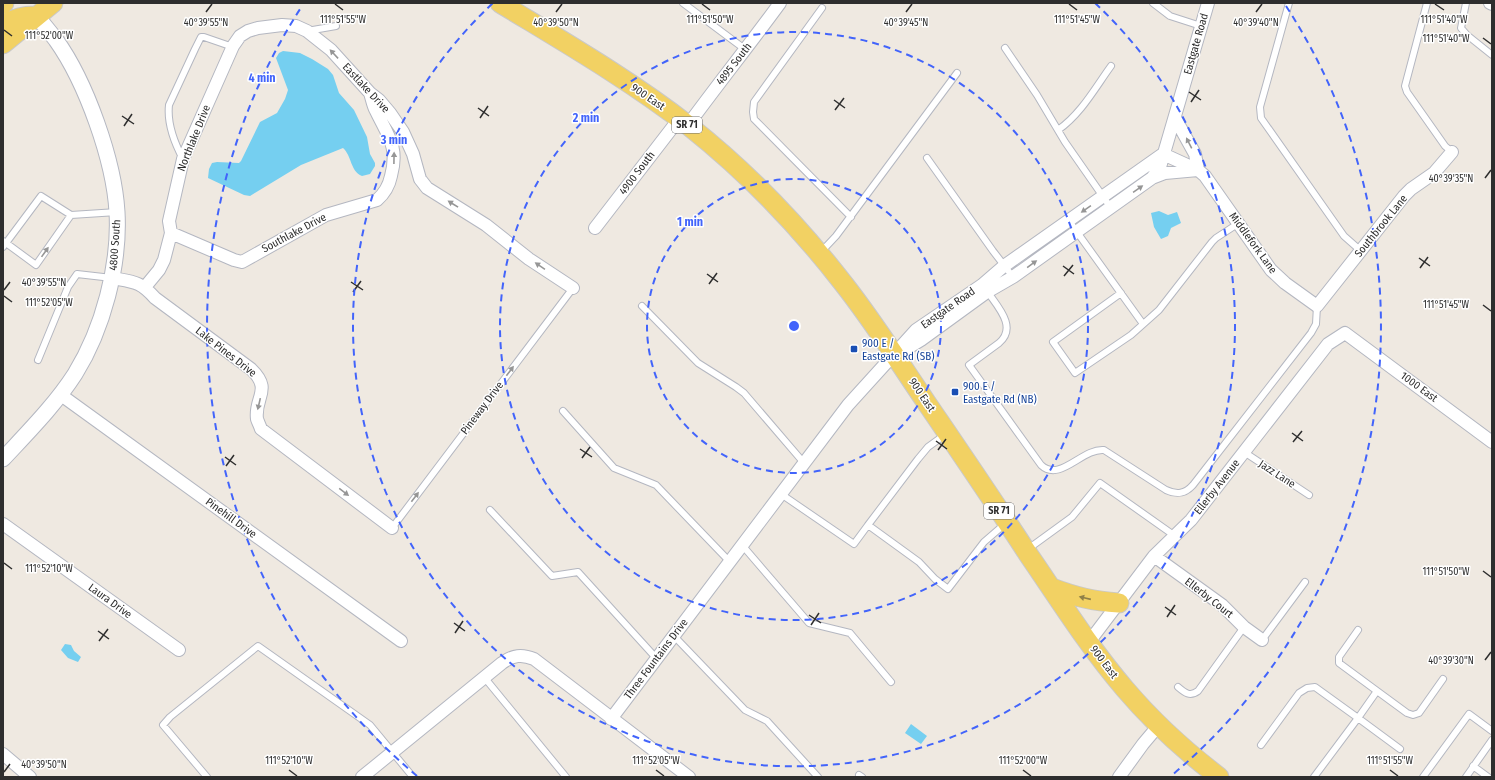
<svg xmlns="http://www.w3.org/2000/svg" width="1495" height="780" font-family="'Fira Sans Condensed',sans-serif">
<rect width="100%" height="100%" fill="#efe9e1"/>
<path fill="#75cff0" d="M283,51L300,53L312,59L328,69L333,75L339,93L354,110L367,137L370,154L375,163V166L370,174L362,176C350,171 352,156 343,148L301,165L250,196L244,195L208,178L209,169L212,163L217,162L239,163L241,161L260,122L277,113L285,99L288,90L276,58L279,53Z
M1159,211L1168,215L1177,212L1181,223L1171,228L1168,236L1161,239L1154,227L1151,213Z
M65,644L71,645L74,651L81,657L78,662L68,658L61,650Z
M911,724L927,736L921,744L905,733Z"/>
<g fill="none" stroke-linecap="round" stroke-linejoin="round">
<g stroke="#b4b7c1" stroke-width="8">
<path id="service" d="M683,3L746,50
M1153,3L1170,16L1201,26
M1289,3L1260,107L1261,118L1344,236L1361,251
M1427,3L1405,86L1407,92L1445,146L1452,152
M1466,3L1461,28L1467,35L1492,55
M822,8L754,102L753,112L754,119L851,217
M307,31L336,26
M1005,48L1037,95L1065,142L1111,208
M1058,130C1081,114 1095,88 1111,66
M927,158L993,251L1013,277
M183,159C175,144 167,123 169,105L195,49L201,37H204L233,47
M71,215L117,212
M1069,221L1143,324
M3,241L6,243L36,265L71,215L41,196L6,243L3,247
M820,253L836,236L957,73
M987,291C997,306 1018,327 999,343L969,365L1041,465C1060,483 1082,448 1104,450L1166,490C1177,495 1185,494 1193,485L1311,333L1316,324L1317,306
M1121,293L1053,342L1075,373L1131,335L1159,310L1212,242L1216,238L1239,223
M642,306L698,363L736,387L744,393L804,463
M38,360L68,287L77,274L112,278
M563,411L614,468L656,485L730,562
M946,434L928,447L918,459L868,525L919,562L935,579L948,589L984,542L1006,523
M1244,452L1309,495
M781,494L854,544L868,525
M490,510L552,576L578,572L657,659
M392,528L573,288
M742,545L809,623L850,633L891,682
M1028,549L1072,517L1100,483L1175,536
M1358,630L1339,657V663L1377,691L1358,718L1400,749
M674,636L745,710L767,721L818,777
M1262,640L1305,582
M484,677L566,777
M1178,687C1185,693 1190,697 1198,691L1244,627
M1377,691L1407,713L1413,715L1419,713L1443,679
M1261,745L1299,693L1307,688L1315,687L1358,718L1314,777
M1473,766L1488,777
M859,775L862,777
M207,777L163,725L170,717L258,646L370,725L413,777
M1423,777L1469,714L1492,731
M1466,777L1492,740"/>
</g>
<g stroke="#b4b7c1" stroke-width="14">
<path id="minor" d="M1490,3L1492,4
M688,125C718,84 750,44 780,3
M1163,154L1198,170L1205,176L1271,270L1285,283L1317,306L1404,196L1411,189L1434,173L1452,152
M1152,178L1165,173L1198,170L1195,154L1175,118
M595,228L679,119
M171,233L234,260L242,262L326,215L377,200C385,193 389,186 391,176C399,147 388,136 376,111C373,106 372,99 370,93
M112,278C134,282 140,281 155,298L251,369C273,390 254,397 257,419C258,422 260,426 261,429L392,528
M145,287L159,270L164,260L171,233L169,221L183,159L233,46L240,36L248,31L258,28L282,25L296,26L307,31L331,50L370,93L379,100L390,113L403,132L413,154L420,179L427,188L486,225L529,259L573,288
M903,351L921,340L987,292L1013,277L1152,178L1160,167L1208,3
M61,395L401,641
M3,524L179,650
M1154,556L1222,605L1244,627L1262,640
M1089,642L1154,556L1191,520L1328,344L1345,333L1492,442
M611,719L848,405L916,330L982,285L1004,266L1163,154
M3,754L30,777
M362,777L502,663C513,655 522,654 534,659L689,777
M1119,777L1143,744L1159,725"/>
</g>
<g stroke="#b4b7c1" stroke-width="17">
<path id="tertiary" d="M3,459C28,432 55,405 75,374C103,329 120,265 117,212C114,160 86,82 56,40C50,32 43,24 37,16"/>
</g>
<g stroke="#c9c9c9" stroke-width="21">
<path id="primary" d="M500,3C564,42 630,80 689,126C747,172 798,225 843,283C873,321 899,362 926,402C960,452 995,503 1028,554C1059,599 1089,647 1125,689C1153,722 1185,751 1219,777
M3,4L4,3
M3,25C13,19 22,16 34,16
M3,44L53,3
M1052,588C1076,597 1093,601 1119,603"/>
</g>
<use href="#service" stroke="#fff" stroke-width="6"/>
<use href="#minor" stroke="#fff" stroke-width="12"/>
<use href="#tertiary" stroke="#fff" stroke-width="15"/>
<use href="#primary" stroke="#f2d163" stroke-width="19"/>
</g>
<defs><path id="oneway-solid" d="M-6-.8H1V-3.2L6.5 0L1 3.2V.8H-6Z"/></defs>
<g fill="#969696">
<use href="#oneway-solid" transform="translate(334 54) rotate(-133)"/>
<use href="#oneway-solid" transform="translate(1189 143) rotate(-117)"/>
<use href="#oneway-solid" transform="translate(394 158) rotate(-89)"/>
<use href="#oneway-solid" transform="translate(1138 189) rotate(-35)"/>
<use href="#oneway-solid" transform="translate(453 204) rotate(-148)"/>
<use href="#oneway-solid" transform="translate(1086 209) rotate(145)"/>
<use href="#oneway-solid" transform="translate(45 252) rotate(-55)"/>
<use href="#oneway-solid" transform="translate(1032 264) rotate(-36)"/>
<use href="#oneway-solid" transform="translate(540 266) rotate(-146)"/>
<use href="#oneway-solid" transform="translate(510 371) rotate(-53)"/>
<use href="#oneway-solid" transform="translate(259 404) rotate(103)"/>
<use href="#oneway-solid" transform="translate(344 492) rotate(37)"/>
<use href="#oneway-solid" transform="translate(415 497) rotate(-53)"/>
</g>
<use fill="#908048" href="#oneway-solid" transform="translate(1085 598) rotate(-167)"/>
<path fill="none" stroke="#2e2e2e" stroke-width="1.5" d="M335,4L343,10M702,4L710,10M1069,4L1077,10M1435,4L1444,10M206,12L212,4M556,12L562,4M906,12L912,4M1256,12L1262,4M4,30L12,36M1483,38L1491,44M1189,92L1201,100M834,100L845,108M1191,102L1199,90M478,108L489,116M835,110L844,98M122,116L134,124M480,118L488,106M124,126L132,114M1485,178L1491,170M1419,258L1430,266M1063,266L1074,274M1420,268L1428,257M707,274L718,282M1064,276L1073,265M351,282L363,290M709,284L717,273M4,290L10,282M353,292L361,281M4,296L12,302M1483,305L1491,311M1292,433L1303,441M936,441L947,449M1293,442L1302,431M580,449L592,457M938,450L946,439M225,457L236,465M582,458L590,447M226,466L234,455M4,563L12,569M1483,571L1491,577M1165,607L1176,615M809,615L821,623M1167,617L1175,605M454,623L465,631M811,625L819,613M98,631L109,639M455,633L463,621M99,641L108,629M1485,660L1491,652M289,770L297,776M656,770L664,776M1023,770L1031,776M1390,770L1398,776M4,772L10,764"/>
<g fill="none" stroke="#4264fb" stroke-width="2" stroke-dasharray="7 5">
<circle cx="794" cy="326" r="147"/>
<circle cx="794" cy="326" r="294"/>
<path d="M1095 3A441 441 0 1 1 493 3"/>
<path d="M417 776A587 587 0 0 1 302 6M1286 6A587 587 0 0 1 1171 776"/>
</g>
<g fill="#1a4fb4" stroke="#fff" stroke-width="1.5">
<rect x="850" y="345" width="8" height="8" rx="2"/>
<rect x="951" y="388" width="8" height="8" rx="2"/>
</g>
<g text-anchor="middle" dominant-baseline="central" stroke-width="3" stroke-linejoin="round" paint-order="stroke">
<g fill="#fff" stroke="#6d6d6d" stroke-width="1">
<rect x="672" y="117" width="30" height="16" rx="3"/>
<rect x="984" y="503" width="30" height="16" rx="3"/>
</g>
<g font-size="10" font-weight="bold" fill="#2e2e2e">
<text x="687" y="125">SR 71</text>
<text x="999" y="511">SR 71</text>
</g>
<g font-size="11" fill="#2e2e2e" stroke="#fff">
<text transform="translate(1196 44) rotate(-74)">Eastgate Road</text>
<text transform="translate(734 64) rotate(-52)">4895 South</text>
<text transform="translate(366 88) rotate(47)">Eastlake Drive</text>
<text transform="translate(648 97) rotate(34)">900 East</text>
<text transform="translate(194 138) rotate(-68)">Northlake Drive</text>
<text transform="translate(637 173) rotate(-53)">4900 South</text>
<text transform="translate(1381 226) rotate(-51)">Southbrook Lane</text>
<text transform="translate(294 233) rotate(-28)">Southlake Drive</text>
<text transform="translate(1253 243) rotate(54)">Middlefork Lane</text>
<text transform="translate(115 245) rotate(-86)">4800 South</text>
<text transform="translate(948 308) rotate(-35)">Eastgate Road</text>
<text transform="translate(226 352) rotate(38)">Lake Pines Drive</text>
<text transform="translate(1419 387) rotate(36)">1000 East</text>
<text transform="translate(922 395) rotate(56)">900 East</text>
<text transform="translate(482 408) rotate(-53)">Pineway Drive</text>
<text transform="translate(1277 474) rotate(33)">Jazz Lane</text>
<text transform="translate(1217 487) rotate(-52)">Ellerby Avenue</text>
<text transform="translate(231 518) rotate(36)">Pinehill Drive</text>
<text transform="translate(1209 598) rotate(38)">Ellerby Court</text>
<text transform="translate(110 601) rotate(36)">Laura Drive</text>
<text transform="translate(656 659) rotate(-53)">Three Fountains Drive</text>
<text transform="translate(1104 662) rotate(53)">900 East</text>
</g>
<g font-size="11" fill="#164399" stroke="#fff" text-anchor="start">
<text x="862" y="343">900 E /<tspan x="862" dy="13">Eastgate Rd (SB)</tspan></text>
<text x="963" y="386">900 E /<tspan x="963" dy="13">Eastgate Rd (NB)</tspan></text>
</g>
</g>
<g font-size="10" text-anchor="middle" fill="#2e2e2e" stroke="#fff" stroke-width="3" stroke-linejoin="round" paint-order="stroke">
<text x="710" y="23">111°51'50"W</text>
<text x="343" y="23">111°51'55"W</text>
<text x="1077" y="23">111°51'45"W</text>
<text x="1444" y="23">111°51'40"W</text>
<text x="206" y="26">40°39'55"N</text>
<text x="556" y="26">40°39'50"N</text>
<text x="906" y="26">40°39'45"N</text>
<text x="1256" y="26">40°39'40"N</text>
<text x="49" y="39">111°52'00"W</text>
<text x="1446" y="42">111°51'40"W</text>
<text x="1451" y="182">40°39'35"N</text>
<text x="44" y="286">40°39'55"N</text>
<text x="49" y="306">111°52'05"W</text>
<text x="1446" y="308">111°51'45"W</text>
<text x="49" y="572">111°52'10"W</text>
<text x="1446" y="575">111°51'50"W</text>
<text x="1451" y="664">40°39'30"N</text>
<text x="289" y="764">111°52'10"W</text>
<text x="656" y="764">111°52'05"W</text>
<text x="1023" y="764">111°52'00"W</text>
<text x="1390" y="764">111°51'55"W</text>
<text x="44" y="768">40°39'50"N</text>
</g>
<circle cx="794" cy="326" r="6" fill="#4264fb" stroke="#fff" stroke-width="2"/>
<g font-size="12" text-anchor="middle" font-weight="bold" fill="#4264fb" stroke="#fff" stroke-width="3" stroke-linejoin="round" paint-order="stroke">
<text x="262" y="82">4 min</text>
<text x="586" y="122">2 min</text>
<text x="394" y="144">3 min</text>
<text x="690" y="226">1 min</text>
</g>
<rect width="1495" height="780" fill="none" stroke="#2e2e2e" stroke-width="8"/>
</svg>
